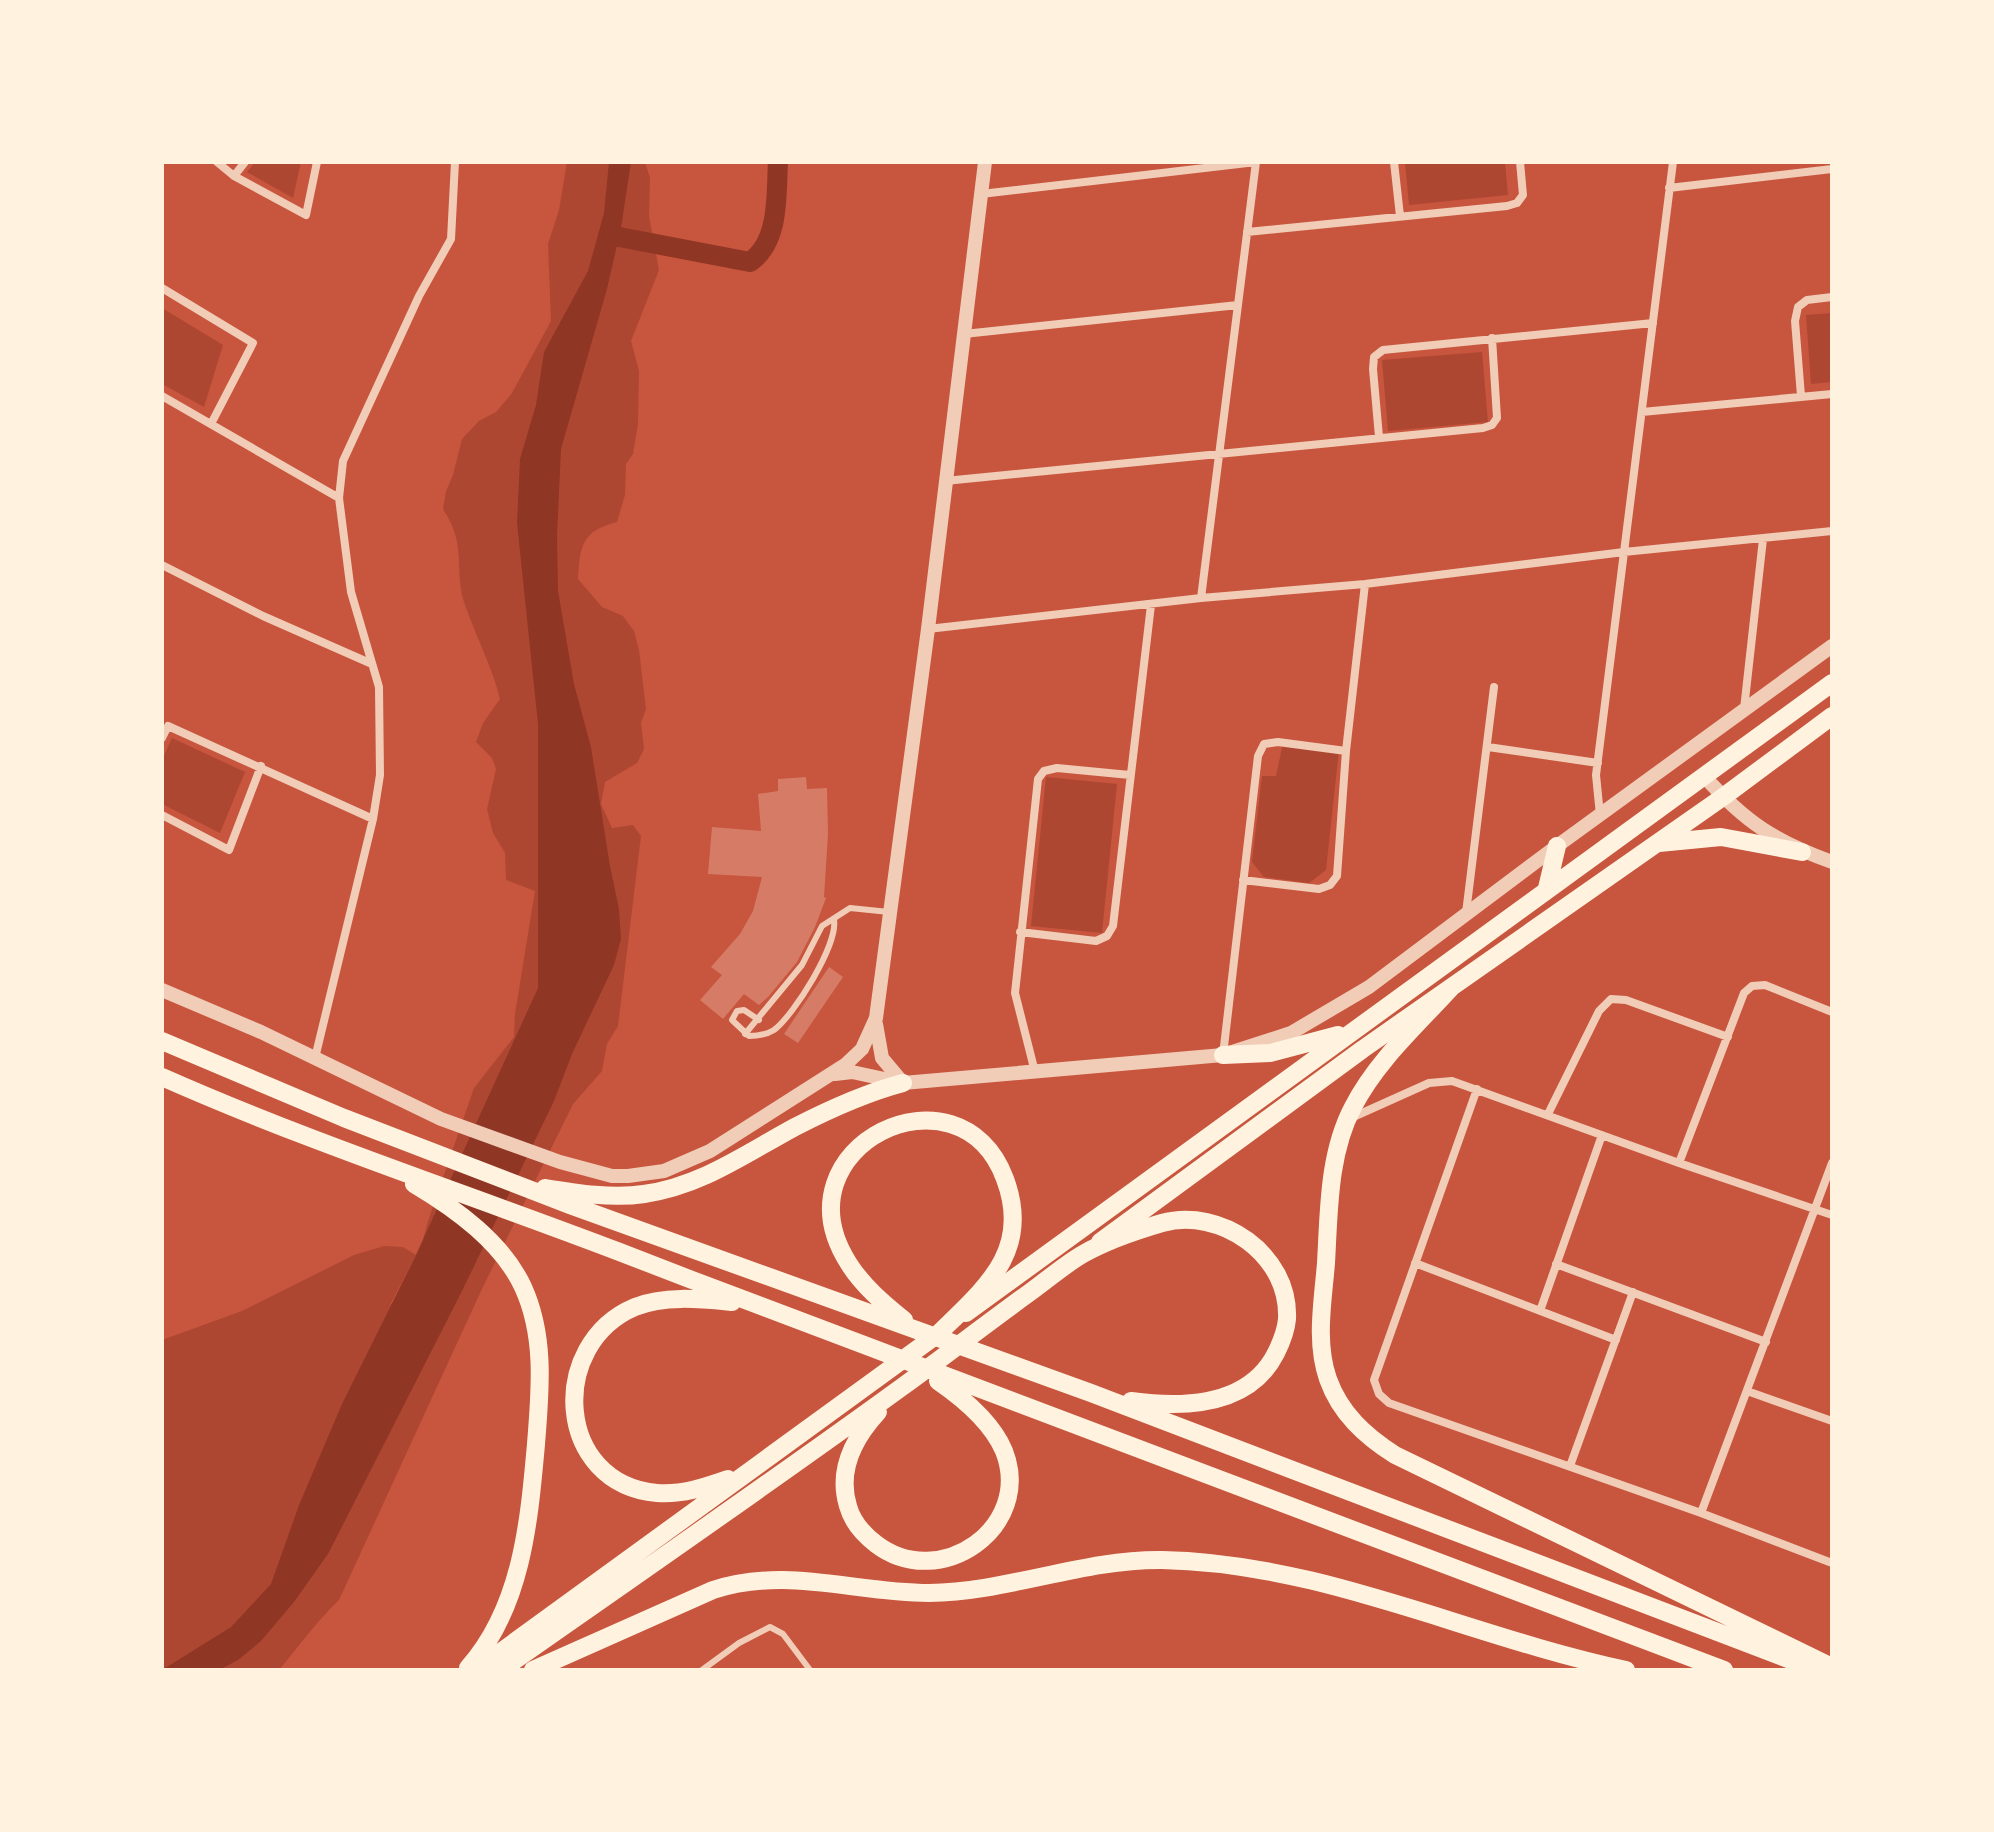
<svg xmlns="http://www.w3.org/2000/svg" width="1994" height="1832" font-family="Helvetica,sans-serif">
<rect width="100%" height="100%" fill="#c8553d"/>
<path fill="#ae4732" d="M255,162H301L293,198L247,172Z
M567,162H645L650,178L649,216L659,270L631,341L639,371L638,424L633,454L626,464L625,495L617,522C582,531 580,545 578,579L602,607L623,616L634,631L639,650L646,709L641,723L644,749L637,763L605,782L601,804L612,828L633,825L641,836L618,1026L607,1044L602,1071L573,1104L481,1291L339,1600C317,1621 299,1646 279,1670H162V1340L242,1311L354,1255L384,1246L403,1247L416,1255L389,1307L412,1279L428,1221L474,1088L514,1037L515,1014L535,891L506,880L505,853L493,833L487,809L496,769L492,758L476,742L483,723L500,699C492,666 476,637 465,605C453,570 468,547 443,509L446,491L453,475L462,439L479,421L496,412L512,393L551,321L548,244L559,210Z
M1405,162H1505L1508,195L1409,205Z
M162,308L223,345L204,407L162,384Z
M1832,313V382L1811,384L1806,315Z
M1482,352L1488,422L1388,431L1382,360Z
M172,738L245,772L220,833L162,804V760Z
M1283,743L1339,750L1326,870L1309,883L1264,877L1252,862L1262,776H1276Z
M1046,777L1117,784L1102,933L1031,926Z"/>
<path fill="#8f3625" d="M609,162H631L621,228L607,289L561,449L557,536L558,591L574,684L591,747L610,866L619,909L621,939L614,965L572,1054L554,1101L461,1293L328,1554L294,1602L261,1641L238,1660L219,1670H162L231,1627L271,1584L299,1505L342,1404L416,1255L538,988V724L517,523L520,459L536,405L544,352L588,271L604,213Z"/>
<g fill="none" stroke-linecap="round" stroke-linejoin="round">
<path stroke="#8f3625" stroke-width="20" d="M609,235L750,262C780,241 776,195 778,162"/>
</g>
<path fill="#d67c66" d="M806,777L807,789L827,788L828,834L824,897L826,898L815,927L797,962L768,997L759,1005L744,994L723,1019L700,1000L722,975L711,967L740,934L753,911L762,877L708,874L712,827L761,831L758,794L778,791V779Z
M829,967L843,977L798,1043L784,1034Z"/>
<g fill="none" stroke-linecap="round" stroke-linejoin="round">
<path stroke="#f1ccb7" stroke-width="6" d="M759,1020L744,1010L737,1011L732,1020L749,1036C758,1036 766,1035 774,1030C794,1015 838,945 834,920
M745,1034L802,965L822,926L850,908L889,912
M702,1670L739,1643L770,1627L783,1634L810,1670"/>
<path stroke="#f1ccb7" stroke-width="8" d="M217,162L234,176
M245,162L234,176L306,215L317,162
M1394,162L1400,216
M1669,188L1832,169
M981,194L1256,162
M1247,232L1507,206L1517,203L1523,195L1520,162
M162,288L253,343L211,424
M964,334L1238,305
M162,396L339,498
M1801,396L1795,321L1798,307L1807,300L1832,297
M1642,412L1832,394
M1379,437L1373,369L1374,357L1383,350L1653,323
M945,481L1483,428L1492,425L1497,418L1492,338
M162,565L263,616L372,664
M1201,598L1256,162
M928,629L1201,598L1365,584L1624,552L1832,531
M1744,709L1763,539
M162,738L168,726L373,819
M1488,747L1598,763
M162,815L229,850L261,766
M1600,815L1596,775L1673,162
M1243,880L1319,889L1330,885L1337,876L1346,751L1365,584
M1466,913L1494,687
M1020,932L1096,941L1107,936L1113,926L1151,605
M1223,1055L1258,756L1264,744L1278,742L1346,751
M315,1058L373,819L380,775L379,687L351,592L339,498L343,461L419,296L451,239L455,162
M1035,1072L1015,993L1038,779L1044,771L1057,768L1130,775
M1477,1089L1374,1380L1379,1394L1389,1403L1701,1513L1832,1563
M1548,1114L1599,1011L1611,999L1626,1000L1728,1037
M1351,1118L1429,1083L1452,1081L1679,1163L1832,1215
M1679,1163L1744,993L1752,986L1765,985L1832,1012
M1415,1263L1616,1340
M1556,1264L1766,1342
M1540,1311L1602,1135
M1747,1391L1832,1421
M1570,1466L1633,1292
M1701,1513L1832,1163"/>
<path stroke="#f1ccb7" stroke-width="14" d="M1704,776C1745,822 1774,841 1832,862
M162,990L261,1032L441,1119L560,1162L612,1176H628L664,1171L710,1151L845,1065L862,1049L876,1018L928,629L985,162
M876,1024L882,1058L903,1083
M835,1074L852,1072L903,1083L1223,1055L1291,1033L1369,987L1557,846L1832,646"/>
<path stroke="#fff3e0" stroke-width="18" d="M1659,843L1721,837L1802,852
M1547,888L1557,846
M1223,1055L1270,1053L1338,1035
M1100,1242L1363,1049L1723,797L1832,716
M966,1313L1832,683"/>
<path stroke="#fff3e0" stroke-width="18" d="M1450,989C1415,1027 1376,1062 1353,1107C1328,1154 1329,1212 1326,1263C1323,1301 1315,1342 1328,1379C1340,1413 1365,1436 1395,1455L1832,1667
M162,1041L344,1118L570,1205L1091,1393L1817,1670
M162,1077C311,1143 465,1193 617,1251C985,1394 1355,1532 1724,1670
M414,1184C456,1209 502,1242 523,1287C546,1337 540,1392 536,1444C529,1522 522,1607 468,1668
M545,1188C576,1193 613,1199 644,1194C701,1186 745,1154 795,1127C830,1109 865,1093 903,1083
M878,1412C854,1438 837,1470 848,1506C852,1521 863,1534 876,1544C940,1593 1034,1527 1004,1451C992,1422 964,1399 938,1381
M728,1479C705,1487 682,1495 657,1493C555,1484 547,1344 635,1307C664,1295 701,1299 732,1302
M476,1670L938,1334C985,1288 1032,1251 1005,1179C960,1057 773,1146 849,1264C863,1286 883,1303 904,1320
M501,1670C635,1576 770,1483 902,1387C945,1356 986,1324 1029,1293C1046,1281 1064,1265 1083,1254C1104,1242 1138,1230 1162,1223C1220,1207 1290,1254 1287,1319C1286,1331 1281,1343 1276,1353C1249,1407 1182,1408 1131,1401
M533,1670L713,1590C787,1566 854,1593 929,1593C1008,1592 1083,1559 1162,1560C1323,1563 1470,1637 1626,1670"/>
</g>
<rect width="1994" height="1832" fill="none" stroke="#fff3e0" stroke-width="328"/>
</svg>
